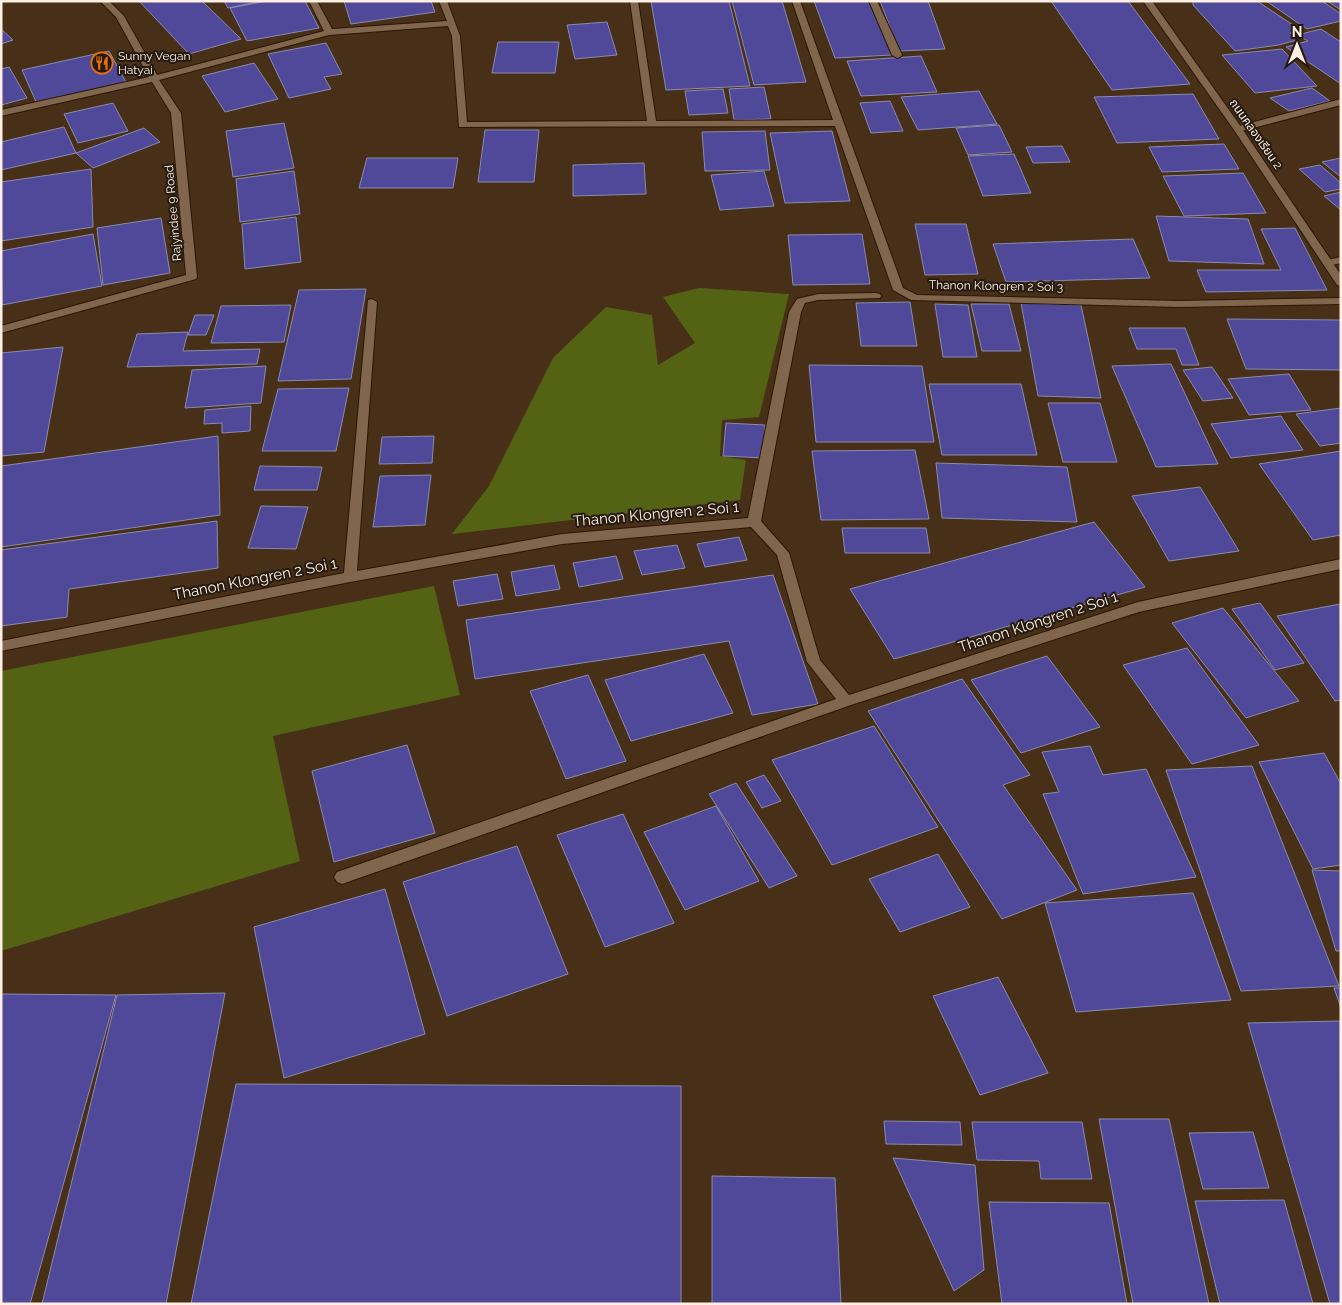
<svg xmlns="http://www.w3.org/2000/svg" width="1342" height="1305" font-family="Raleway,'Noto Sans Thai',sans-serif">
<rect width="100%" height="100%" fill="#472f18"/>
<path fill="#536313" d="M699,288L789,294L759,417L722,420L720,456L746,460L740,500L452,534L489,486L553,358L606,307L652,315L658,365L695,343L663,297Z
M434,586L460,695L273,736L300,861L1,951V671Z"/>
<path fill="#504898" stroke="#8b8bad" d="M139,1H202L241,39L189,54Z
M224,1H262L228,8Z
M267,1H305L319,28L247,41L230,8Z
M344,1H431L435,12L351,24Z
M651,1H729L750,86L666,90Z
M732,1H782L806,82L754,85Z
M814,1H870L892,55L835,58Z
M880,1H928L945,49L899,51Z
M1051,1H1128L1190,84L1112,90Z
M1193,1H1257L1299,29L1290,33L1297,40L1279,45L1235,51L1193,5Z
M1266,1H1322L1341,14V21L1307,29Z
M1327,1H1341V10Z
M607,22L617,55L575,59L567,25Z
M1,29L13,40L1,44Z
M1321,29L1341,42V84L1286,47L1308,41L1297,35Z
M498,42H559L555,73H492Z
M326,43L342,74L324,77L331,89L289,98L268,54Z
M1282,49L1317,86L1255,93L1222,55Z
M109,51L127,84L37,104L22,70Z
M921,56L937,92L861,96L847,61Z
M254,63L278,99L225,112L202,76Z
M9,67L27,98L1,105V69Z
M764,87L771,119L734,120L729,89Z
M1312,88L1330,101L1289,111L1270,98Z
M723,89L728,113L689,115L685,91Z
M979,91L997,124L918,130L901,97Z
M1193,94L1219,139L1117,143L1094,97Z
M890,101L903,131L871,133L860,103Z
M113,103L128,131L78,143L64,114Z
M284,123L294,168L233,177L226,131Z
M999,125L1012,152L968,155L956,128Z
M64,127L76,153L1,170V142Z
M144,128L160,142L93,168L76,153Z
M485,130H539L534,182H478Z
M765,131L770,170L705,171L702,132Z
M832,131L850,201L785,203L770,133Z
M1224,144L1239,169L1162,172L1149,147Z
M1062,146L1070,162L1033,163L1026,147Z
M1014,154L1031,193L983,196L968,156Z
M367,158H458L453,188H359Z
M1341,158V177L1322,162Z
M644,163L646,194L573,196V165Z
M1320,165L1341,183V189L1325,192L1299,169Z
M91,169L93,227L1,241V182Z
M294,171L300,214L240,222L236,179Z
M764,171L774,206L720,210L711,175Z
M1243,173L1266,213L1184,216L1163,176Z
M1341,192V210L1324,196Z
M1156,216L1248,219L1264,264L1169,261Z
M296,217L301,262L245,269L242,224Z
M161,218L170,273L103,285L97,228Z
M915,224H966L978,274L925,275Z
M1295,228L1327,290L1206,292L1197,270H1281L1261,229Z
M93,234L102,286L2,305L1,251Z
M862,234L870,284L793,285L788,235Z
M1133,239L1150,278L1006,282L993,244Z
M366,289L351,379L278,381L299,290Z
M910,302L917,346H861L856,303Z
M1021,303L1081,305L1101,398L1038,396Z
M935,304L968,305L977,357H943Z
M971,304H1009L1021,351H982Z
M291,305L284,342L211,343L221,306Z
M195,315H214L206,335H188Z
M1227,319L1341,320V370L1246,369Z
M1129,328H1185L1199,365H1182L1176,349H1137Z
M188,332L183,351L260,349L257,364L127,367L137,334Z
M63,347L44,452L1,456V353Z
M1171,364L1218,464L1156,467L1112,366Z
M809,365L922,366L934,442H816Z
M266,366L261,403L185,408L192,370Z
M1212,367L1233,398L1203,401L1183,370Z
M1289,374L1311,410L1249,415L1228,379Z
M929,384H1021L1037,455H942Z
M349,388L336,451H262L278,389Z
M1048,403H1100L1117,462H1063Z
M251,406L250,431L222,433V423L204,424L205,410Z
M1341,408V443L1320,446L1296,414Z
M1281,416L1303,450L1231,458L1211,424Z
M726,423L765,425L764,458L723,456Z
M218,436L220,515L1,547V466Z
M434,436L432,463L379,464L382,437Z
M915,450L929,519L821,520L812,451Z
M1341,451V535L1313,540L1259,464Z
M936,463L1067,467L1077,522L942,518Z
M260,466L322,467L317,490H254Z
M431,475L425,525L373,527L380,476Z
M1200,487L1239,551L1169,561L1132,496Z
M261,506L308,507L296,549L248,548Z
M217,521L218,568L69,589L67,617L1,626V550Z
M1094,522L1145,587L894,659L850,589Z
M842,528H926L930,553H845Z
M739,537L747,560L705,567L697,544Z
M677,545L685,568L642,575L634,551Z
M616,556L623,579L579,587L573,563Z
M554,565L560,589L516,596L511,572Z
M497,574L503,599L458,606L453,581Z
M773,575L818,704L752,715L729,641L475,679L466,620Z
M1260,603L1304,663L1275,670L1232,609Z
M1340,604L1341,700L1335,701L1277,616Z
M1223,608L1299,701L1246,718L1172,623Z
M1187,648L1259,745L1192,764L1123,665Z
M704,654L733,713L631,741L605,680Z
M1047,656L1100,727L1021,753L971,680Z
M588,675L626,761L566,779L530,691Z
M962,679L1030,775L1003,785L1077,890L1002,919L868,711Z
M874,726L938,827L832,865L772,760Z
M407,745L435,833L334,862L312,771Z
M1090,746L1103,775L1146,769L1196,877L1083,894L1043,794L1059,792L1042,752Z
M1324,753L1341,784V865L1313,869L1259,762Z
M1252,766L1339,986L1241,991L1166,770Z
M764,775L781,801L762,808L746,782Z
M736,783L797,876L769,888L709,794Z
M716,806L759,881L685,910L644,832Z
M623,814L674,923L605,947L557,835Z
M517,846L568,974L447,1016L403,882Z
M938,854L970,907L900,932L869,879Z
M1312,870L1341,871V951H1336Z
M385,889L425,1034L284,1078L254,927Z
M1193,893L1231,1000L1076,1012L1045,903Z
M998,977L1048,1073L980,1095L933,996Z
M1334,988H1341V1008Z
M225,993L166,1304H42L117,995Z
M1,994L116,995L30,1304H1Z
M1340,1021L1341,1304H1330L1248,1023Z
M236,1084L681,1086V1304H191Z
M1099,1119H1169L1209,1304H1133Z
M884,1121L960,1122L962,1145L886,1144Z
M972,1122H1082L1092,1179H1041L1039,1161L977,1160Z
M1253,1132L1269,1188L1203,1189L1189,1133Z
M893,1158L975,1165L984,1270L954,1291Z
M712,1176L835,1178L841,1304H712Z
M1284,1200L1313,1304H1220L1195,1201Z
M989,1202L1109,1203L1127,1304H1002Z"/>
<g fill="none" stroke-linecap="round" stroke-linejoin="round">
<g stroke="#2c1701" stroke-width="2">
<path id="service" d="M869,1H877L902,55L900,57L897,58L892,55Z"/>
</g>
<g stroke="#2c1701" stroke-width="2">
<path id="minor" d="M100,1H109L124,16L157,75L324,31L309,1H317L332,29L447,21L439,1H447L460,36L467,122L647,121L630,1H638L656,121L833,120L792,1H800L903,288L917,295L1179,301L1341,298V304L1179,307L911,300L893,290L835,126L459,127L452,36L448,26L329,35L159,80L181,113L197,277L196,279L1,333V326L186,275L171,113L152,82L1,116V110L149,77L116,17Z
M1341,99V105L1238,132L1233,129L1235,127Z
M1341,257V263L1327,266L1322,263L1323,261Z
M876,293L880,294L881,296L880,298L818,300L805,303L801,312L761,521L789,553L820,660L849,695L1138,602L1341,559V569L1139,612L851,705L342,884L337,882L334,877L337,872L836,699L807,662L777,555L751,527L562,544L350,582L1,651V641L344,573L368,300L372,299L377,302L357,571L562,534L748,518L789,312L797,299L818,294Z"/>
</g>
<g stroke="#2c1701" stroke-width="2">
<path id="tertiary" d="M1143,1H1152L1241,127L1341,275V286L1337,285L1234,130Z"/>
</g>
<use href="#service" fill="#80664d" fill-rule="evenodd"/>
<use href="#minor" fill="#80664d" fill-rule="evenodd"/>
<use href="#tertiary" fill="#80664d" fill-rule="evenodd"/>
</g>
<defs>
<g id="restaurant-ring" transform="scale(1.125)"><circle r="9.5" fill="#251a10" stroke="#e8710a" stroke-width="1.5"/><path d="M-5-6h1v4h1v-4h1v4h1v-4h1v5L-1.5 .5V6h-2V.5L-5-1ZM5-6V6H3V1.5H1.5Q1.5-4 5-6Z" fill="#e8710a"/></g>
</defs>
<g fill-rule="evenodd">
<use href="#restaurant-ring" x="102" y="63"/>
</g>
<g text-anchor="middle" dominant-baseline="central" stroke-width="4" stroke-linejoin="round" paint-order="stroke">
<g font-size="12" fill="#ffefe2" stroke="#251a10" text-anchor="start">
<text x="118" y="56">Sunny Vegan<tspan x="118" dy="14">Hatyai</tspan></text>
</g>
<g font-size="12" fill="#ffefe2" stroke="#251a10">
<text transform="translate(1256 134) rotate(55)">ถนนคลองเรียน 2</text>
<text transform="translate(173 213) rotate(-95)">Rajyindee 9 Road</text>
<text transform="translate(996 286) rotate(1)">Thanon Klongren 2 Soi 3</text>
</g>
<g font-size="15" fill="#ffefe2" stroke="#251a10">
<text transform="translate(656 514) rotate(-5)">Thanon Klongren 2 Soi 1</text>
<text transform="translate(255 579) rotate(-11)">Thanon Klongren 2 Soi 1</text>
<text transform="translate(1038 622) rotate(-18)">Thanon Klongren 2 Soi 1</text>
</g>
</g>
<rect width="1342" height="1305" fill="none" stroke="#ffefe2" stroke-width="5"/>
<g transform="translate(1297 45)" stroke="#251a10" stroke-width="4" paint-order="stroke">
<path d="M0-4L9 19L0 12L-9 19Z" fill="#ffefe2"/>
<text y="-8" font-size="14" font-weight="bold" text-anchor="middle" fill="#ffefe2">N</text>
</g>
</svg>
